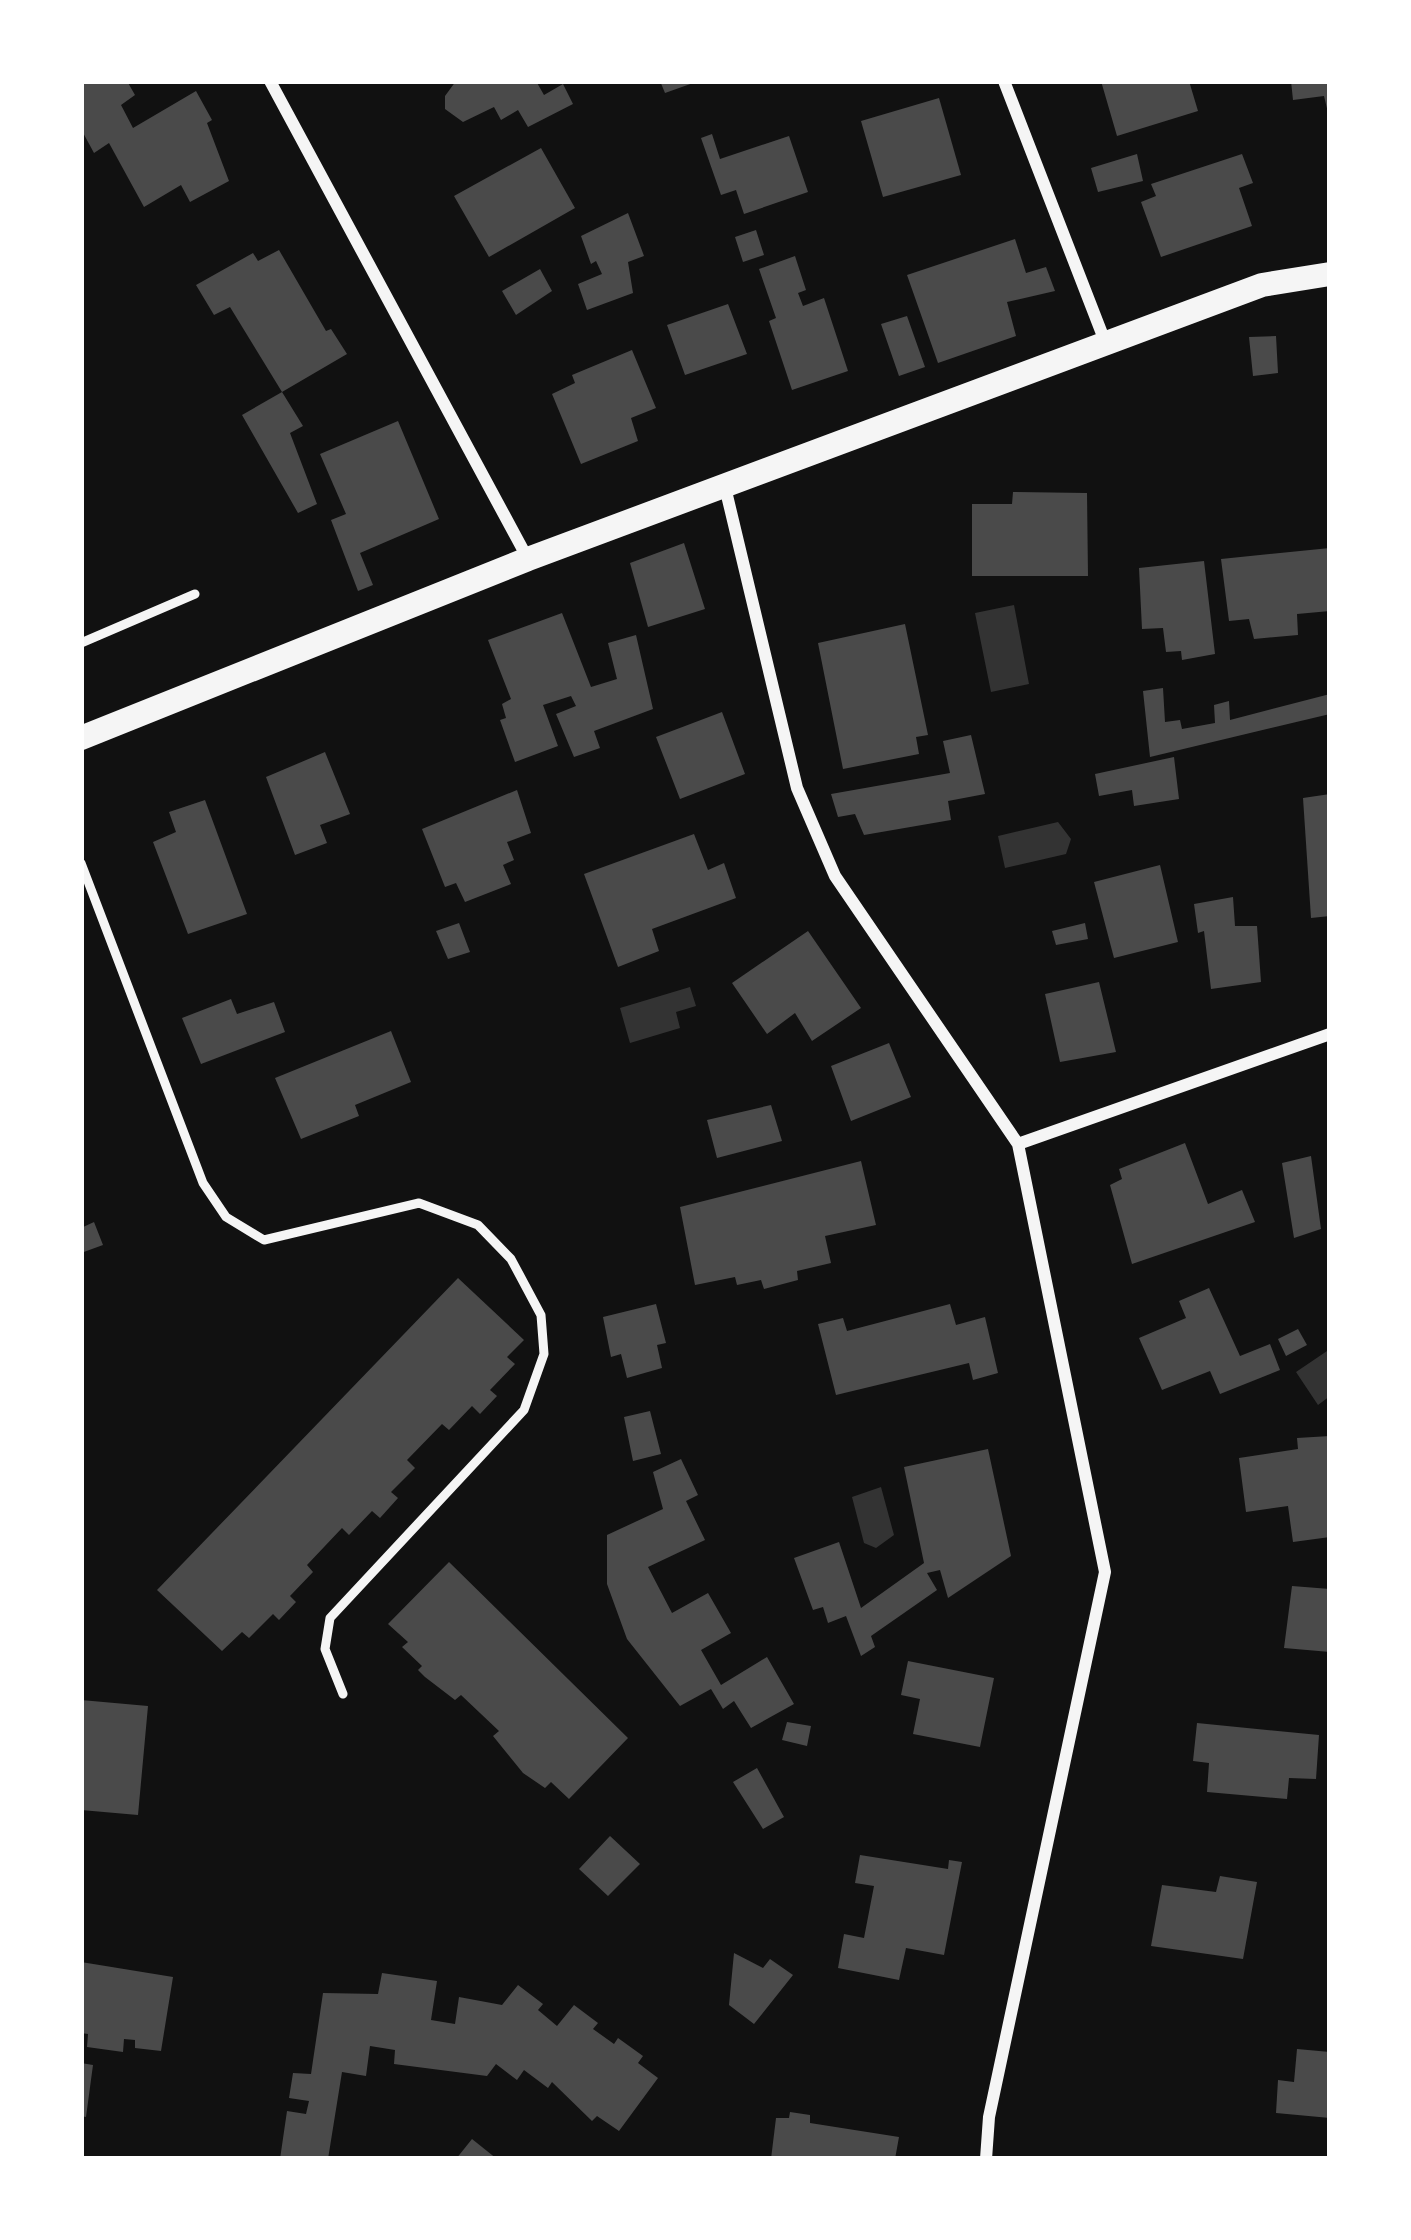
<svg xmlns="http://www.w3.org/2000/svg" width="1411" height="2240" font-family="Mulish,sans-serif">
<rect width="100%" height="100%" fill="#111"/>
<path fill="#333" d="M1014,605L1029,684L991,692L975,613Z
M1058,822L1071,839L1066,854L1005,868L998,836Z
M690,987L696,1006L676,1012L680,1028L630,1043L620,1008Z
M1330,1349V1396L1318,1405L1296,1372Z
M881,1487L894,1535L876,1548L864,1543L852,1497Z"/>
<path fill="#4a4a4a" d="M81,81H127L135,95L121,105L133,128L196,91L212,120L207,123L229,181L190,202L181,185L144,207L109,143L94,153L81,129Z
M456,81H536L544,95L563,84L573,104L528,127L518,110L501,120L494,107L463,122L445,109V96Z
M660,81H696V82L665,93Z
M1101,81H1189L1198,111L1117,136Z
M1291,81H1330V121L1324,96L1293,100Z
M939,98L961,175L883,197L861,121Z
M712,134L720,159L789,136L808,192L744,214L736,190L721,195L701,138Z
M541,148L575,208L489,257L454,196Z
M1137,154L1143,181L1098,192L1091,168Z
M1242,154L1253,183L1239,188L1252,226L1161,257L1141,202L1156,196L1151,184Z
M628,213L644,256L628,262L633,293L587,310L578,284L602,274L596,261L591,264L581,236Z
M756,230L764,255L743,262L735,237Z
M1015,239L1026,273L1046,267L1055,291L1007,302L1016,336L938,363L907,275Z
M279,250L326,331L331,329L347,354L282,392L230,307L214,315L196,285L253,253L258,261Z
M795,256L806,290L798,293L803,306L824,298L848,371L792,390L769,321L776,318L759,269Z
M540,269L552,291L516,315L502,291Z
M728,304L747,354L685,375L667,325Z
M907,316L925,367L899,376L881,324Z
M1276,336L1278,373L1253,376L1249,337Z
M632,350L656,408L631,418L638,441L581,464L552,394L575,383L572,375Z
M282,392L303,426L290,433L317,504L298,513L242,415Z
M398,421L439,519L360,553L373,585L358,591L331,520L346,514L320,454Z
M1013,492L1087,493L1088,576H972V504H1012Z
M684,543L705,609L648,627L630,563Z
M1330,548V611L1297,614L1298,635L1254,639L1249,619L1229,621L1221,559Z
M1204,561L1215,654L1182,660L1181,651L1166,652L1163,628L1142,629L1139,568Z
M562,613L591,687L617,679L608,643L636,635L653,709L594,731L600,748L574,757L556,714L576,706L571,696L543,705L558,746L515,762L500,720L506,718L502,704L511,699L488,640Z
M905,624L928,735L916,737L919,754L843,769L818,643Z
M1163,688L1165,722L1180,720L1182,729L1215,723L1214,705L1229,701L1230,720L1330,694V714L1150,757L1143,691Z
M722,712L745,774L680,799L656,737Z
M971,735L985,794L948,801L951,820L864,835L855,814L838,817L831,794L950,773L943,741Z
M325,752L350,814L320,825L327,843L295,855L266,777Z
M1174,757L1179,799L1134,806L1132,790L1099,796L1095,774Z
M517,790L531,833L507,842L514,860L503,865L511,884L465,902L456,883L445,887L422,829Z
M1330,794V916L1311,918L1303,798Z
M205,800L247,914L188,934L153,842L176,832L169,812Z
M694,834L708,870L724,863L736,898L652,929L659,951L618,967L584,874Z
M1160,865L1178,942L1114,958L1094,882Z
M1233,897L1235,926H1257L1261,982L1211,989L1204,931L1198,933L1194,904Z
M459,923L470,952L448,959L436,931Z
M1085,923L1088,939L1056,945L1052,931Z
M808,931L861,1008L812,1041L795,1013L767,1034L732,983Z
M1099,982L1116,1052L1060,1062L1045,994Z
M231,999L237,1014L274,1002L285,1032L201,1064L182,1018Z
M391,1031L411,1082L355,1105L359,1116L301,1139L275,1078Z
M889,1043L911,1097L851,1121L831,1066Z
M771,1105L782,1141L717,1158L707,1120Z
M1185,1143L1208,1204L1242,1190L1255,1222L1132,1264L1110,1185L1122,1179L1119,1169Z
M1311,1156L1321,1229L1294,1238L1282,1163Z
M861,1161L876,1225L825,1236L831,1263L797,1271L798,1280L764,1289L761,1280L737,1285L735,1277L695,1285L680,1207Z
M94,1222L103,1245L81,1253V1228Z
M458,1278L524,1340L507,1357L515,1364L490,1390L497,1396L480,1414L472,1406L449,1430L442,1424L407,1460L415,1468L391,1492L398,1498L380,1518L372,1511L349,1535L342,1528L307,1565L313,1572L290,1596L296,1602L279,1620L273,1614L249,1638L242,1632L222,1651L157,1590Z
M1209,1288L1240,1356L1270,1344L1280,1370L1220,1394L1210,1371L1162,1390L1139,1338L1186,1318L1179,1301Z
M656,1304L666,1343L657,1345L662,1368L627,1378L621,1354L611,1357L603,1317Z
M950,1304L956,1325L985,1317L998,1373L973,1380L969,1363L836,1395L818,1324L843,1318L847,1331Z
M1298,1329L1307,1345L1286,1356L1278,1339Z
M650,1411L661,1454L633,1461L624,1417Z
M1330,1436V1537L1293,1542L1288,1506L1246,1512L1239,1458L1298,1449L1297,1438Z
M988,1449L1011,1556L948,1598L940,1570L927,1573L937,1590L871,1636L875,1647L861,1656L846,1616L828,1623L823,1607L813,1610L794,1558L839,1542L861,1608L924,1563L904,1467Z
M681,1459L698,1495L686,1501L705,1540L648,1567L672,1613L708,1593L731,1633L701,1650L721,1685L767,1657L794,1704L751,1728L734,1701L723,1709L711,1689L680,1706L627,1639L607,1584V1535L663,1509L653,1472Z
M449,1562L628,1738L569,1799L551,1782L545,1788L523,1773L493,1736L499,1731L461,1695L455,1700L425,1677L418,1670L422,1666L402,1647L408,1642L388,1624Z
M1292,1586L1330,1589V1652L1284,1648Z
M908,1661L994,1678L980,1747L913,1734L920,1699L901,1695Z
M81,1700L148,1706L138,1815L81,1810Z
M787,1722L811,1726L807,1746L782,1740Z
M1197,1723L1319,1735L1316,1779L1289,1778L1287,1799L1207,1792L1209,1763L1193,1761Z
M757,1768L784,1817L763,1829L733,1782Z
M610,1836L640,1864L608,1896L579,1869Z
M860,1855L948,1869L949,1860L962,1862L944,1955L906,1948L899,1980L838,1968L844,1934L864,1938L874,1886L855,1883Z
M1220,1876L1257,1882L1243,1959L1151,1946L1162,1885L1216,1892Z
M734,1953L763,1968L770,1959L793,1975L754,2024L729,2005Z
M81,1962L173,1977L161,2051L135,2048V2040L124,2039L123,2052L87,2047L88,2034L81,2033Z
M382,1973L437,1981L431,2020L455,2024L459,1997L502,2005L518,1985L543,2004L538,2010L557,2026L574,2005L598,2023L593,2029L614,2044L618,2038L643,2056L638,2063L658,2078L619,2131L597,2116L592,2121L552,2082L548,2088L524,2070L517,2080L496,2064L487,2076L394,2064L395,2050L370,2046L366,2076L342,2072L328,2159H280L287,2111L306,2114L309,2101L289,2098L293,2073L311,2074L323,1993L378,1994Z
M1297,2049L1330,2052V2118L1276,2113L1278,2080L1294,2082Z
M81,2063L93,2065L86,2117L81,2116Z
M790,2112L810,2115V2123L899,2137L895,2159H771L776,2118H789Z
M472,2139L497,2159H456Z"/>
<g fill="none" stroke-linecap="round" stroke-linejoin="round">
<path stroke="#f5f5f5" stroke-width="9" d="M81,643L195,594
M81,863L203,1183L226,1217L264,1240L419,1203L478,1225L511,1259L541,1315L544,1354L524,1410L330,1618L325,1649L343,1694"/>
<path stroke="#f5f5f5" stroke-width="12" d="M270,81L528,559
M1004,81L1106,344
M725,487L797,788L835,876L1018,1144L1105,1572L989,2117L986,2159
M1018,1144L1330,1034"/>
<path stroke="#f5f5f5" stroke-width="24" d="M81,738L528,559L1262,285L1330,274"/>
</g>
<rect width="1411" height="2240" fill="none" stroke="#ffffff" stroke-width="168"/>
</svg>
